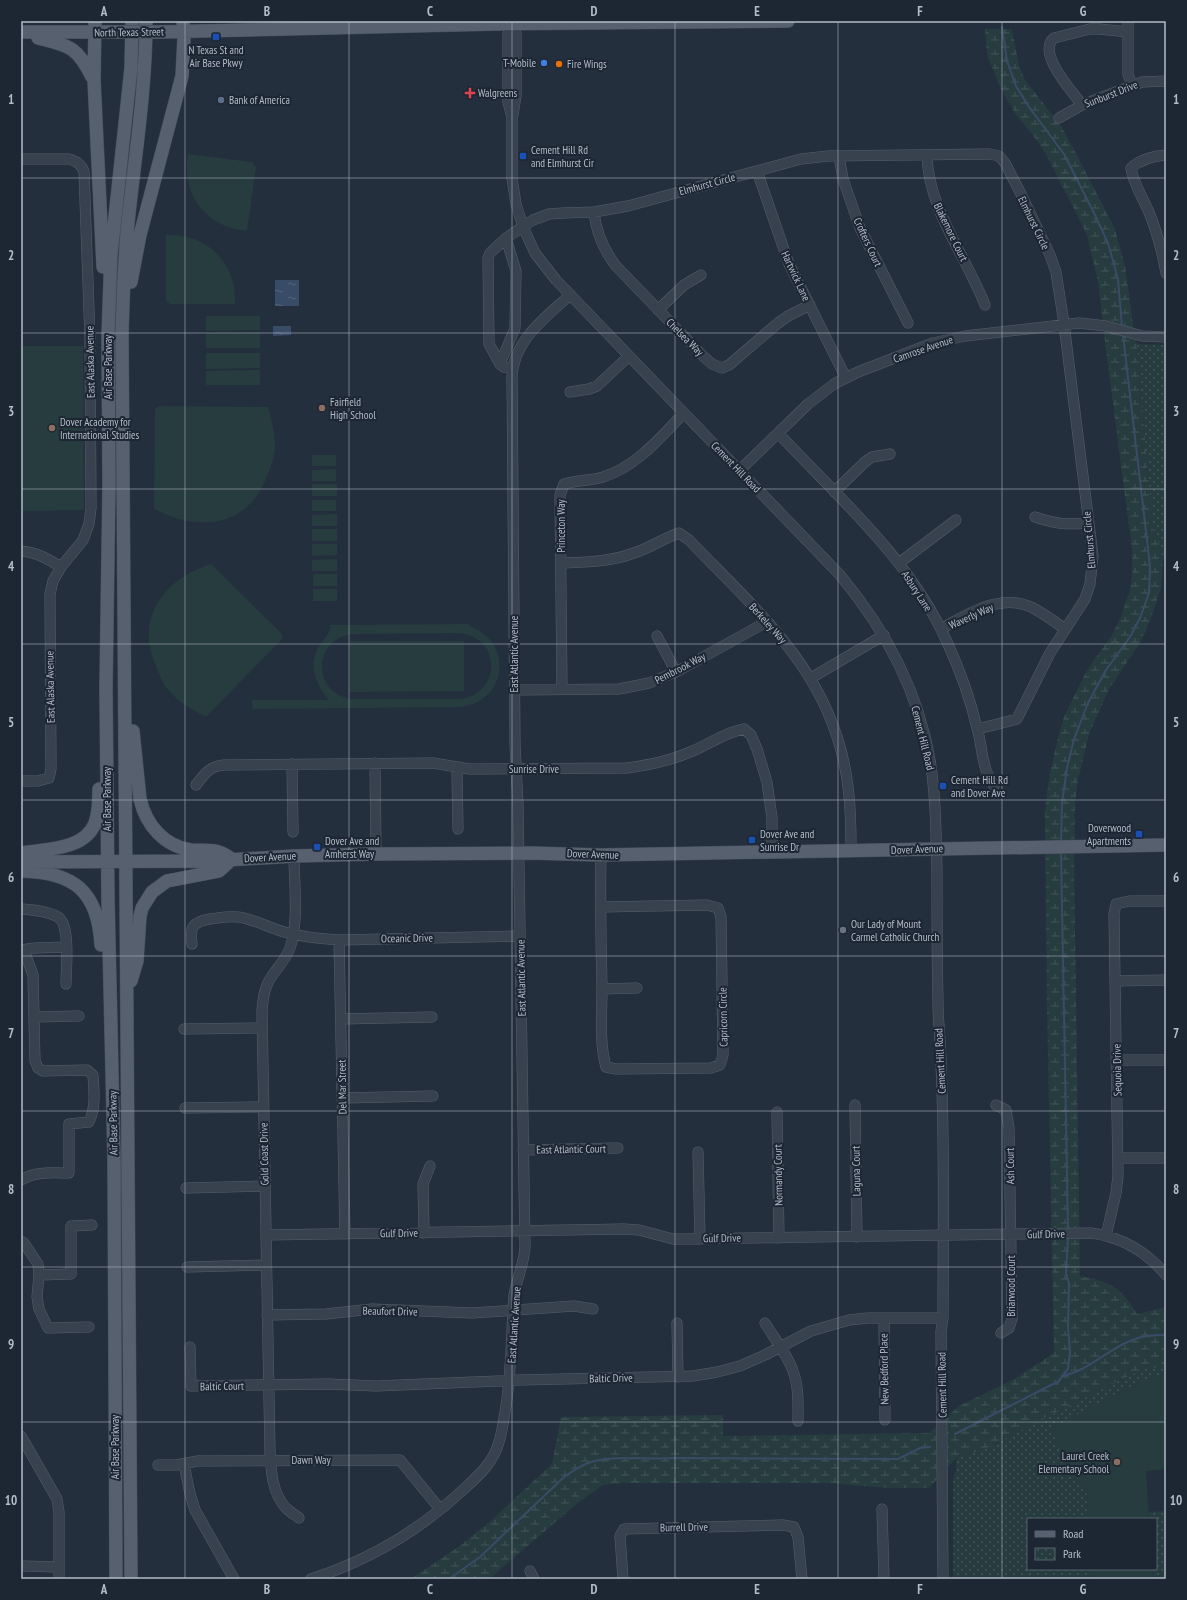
<svg xmlns="http://www.w3.org/2000/svg" width="1187" height="1600" font-family="'PT Sans Narrow',sans-serif">
<defs>
<pattern id="wetland-marsh" width="20" height="14" patternUnits="userSpaceOnUse"><rect width="20" height="14" fill="#263c3f"/><path d="M1 5h8M5 5V1M11 12h8M15 12V8" fill="none" stroke="#435659"/></pattern>
<pattern id="park-dots" width="8" height="8" patternUnits="userSpaceOnUse"><rect width="8" height="8" fill="#263c3f"/><path d="M2 2h.1M6 6h.1" fill="none" stroke="#435659" stroke-width="1.8" stroke-linecap="round"/></pattern>
<pattern id="water-ripples" width="26" height="14" patternUnits="userSpaceOnUse"><rect width="26" height="14" fill="#394c67"/><path d="M2 4q2-2 4 0t4 0M15 11q2-2 4 0t4 0" fill="none" stroke="#53647b"/></pattern>
</defs>
<rect width="100%" height="100%" fill="#242f3e"/>
<path fill="#263c3f" fill-rule="evenodd" d="M188,154L252,162L256,167L247,231C206,227 181,195 188,154Z
M166,235C207,233 237,263 235,304H170L166,300Z
M206,316H260V330L206,331Z
M260,332V348H206V333Z
M21,346H83L84,510L21,511Z
M206,353H260V368L206,369Z
M260,370V385H206V371Z
M159,406L268,407C272,420 275,434 275,449C274,460 269,471 265,481C244,529 196,531 154,509L155,409Z
M312,455H336V466H312Z
M336,469V481H312V470Z
M312,484H337V496H312Z
M312,500H336V511H312Z
M337,514V526H312V515Z
M312,529H337V541H312Z
M312,544H337V555L312,556Z
M337,559V571H312V560Z
M211,564L282,634V639L206,717C193,710 180,703 171,693C163,685 159,674 155,664C135,616 166,578 211,564Z
M313,574H337V586H313Z
M313,589H337V601H313Z
M469,624V626C515,642 507,703 459,707L253,709L252,700H329C315,684 307,663 321,643C326,636 330,635 330,625ZM458,633C502,636 502,695 459,699H350C310,691 314,637 354,634Z
M350,641H464V691L350,692Z
M1157,1375L1166,1376V1469L1146,1471L1149,1519H1088L1087,1495L1050,1429L1127,1388Z
M1091,1569H1152L1153,1579H1092Z"/>
<path fill="url(#wetland-marsh)" d="M985,29H1012L1019,66L1025,80L1061,126L1072,146L1115,229L1125,266L1133,324L1137,344L1152,519L1163,559L1161,588L1151,618L1140,643L1109,689L1089,734L1078,780L1075,802L1074,862L1080,1276C1110,1281 1122,1288 1137,1314L1166,1307V1369L1159,1368L1124,1378L981,1451L956,1458L929,1488H887L830,1483H623L603,1485L579,1502L489,1579H411L461,1545L494,1518L552,1464L561,1417L723,1415V1436L929,1433L959,1406L1014,1379L1054,1353L1047,1008L1045,811L1049,778L1058,738L1064,717L1087,670L1112,635L1120,619L1130,590L1132,575V549L1104,334L1098,281L1087,235L1046,154L1032,134L1016,115L1001,89L987,55Z"/>
<path fill="url(#park-dots)" d="M1137,344L1166,345V559H1163L1152,519Z
M1159,1368L1166,1369V1376L1157,1375L1127,1388L1050,1429L1087,1495L1088,1519H1028V1569H1091L1092,1579H953V1479L956,1470V1458L981,1451L1124,1378L1146,1369Z
M1166,1511V1579H1153L1152,1569H1156V1519H1149V1512Z"/>
<path fill="url(#water-ripples)" d="M275,280H299V306H275Z
M273,326H291V335L273,336Z"/>
<g fill="none" stroke-linecap="round" stroke-linejoin="round">
<path stroke="#394c67" stroke-width="2" d="M1002,27L1007,61L1016,86L1029,107L1064,154L1094,213L1108,243L1118,279L1122,327
M1061,843L1062,803L1067,768L1074,739L1088,703L1106,670L1130,637L1140,618L1149,593L1150,566L1123,335
M1061,851L1068,1230
M1062,1376L1068,1369L1070,1352L1068,1327L1069,1284L1066,1273L1068,1237
M955,1434L1059,1381L1062,1376C1091,1370 1108,1348 1135,1339C1145,1335 1156,1335 1166,1335
M449,1579L480,1557L564,1477C573,1471 581,1465 591,1462C617,1455 646,1460 672,1458L898,1459L920,1448L930,1447"/>
<g stroke="#565f6c" stroke-width="11">
<path id="minor" d="M1128,21V74L1132,86
M513,24L508,34V102L512,117V178L516,204L523,227L535,253L556,280L840,575C885,629 918,690 930,760C936,797 936,834 937,871C937,915 937,959 938,1002C938,1023 941,1043 941,1064C945,1148 943,1234 943,1318L941,1331L943,1579
M1082,105C1073,92 1036,53 1054,38L1090,29H1099L1128,32
M513,115L516,96V34L513,22
M1059,118L1082,105L1142,82L1166,81
M927,155C928,209 966,256 985,305
M1166,155C1153,156 1141,159 1131,168C1133,183 1142,196 1148,210C1157,231 1162,251 1166,273
M839,156L843,179L860,228L908,323
M21,159H69C76,161 82,164 84,172L90,338L91,508L89,524L83,540L61,567L53,581L50,594L51,769L49,778L38,781H21
M757,171L789,264L846,378
M594,212C596,233 603,249 616,266L702,355L712,364L722,368L729,365L777,324L788,316L810,305
M658,310L684,285L701,275
M500,364L515,328L516,271L506,238
M512,368L504,367L500,364L489,344L488,258L490,253L506,238L533,220L549,214L563,213L594,212L628,206L801,159L828,156L990,154L999,156L1005,163L1022,196L1050,255L1056,272L1064,324L1093,556L1090,584L1085,599L1050,653L1017,719L978,729
M570,392L589,389L597,386L629,356
M778,433C839,498 910,559 947,642C960,670 970,698 977,728C981,740 981,754 985,766C986,773 991,780 994,786
M740,470L808,404L834,384L858,372L933,343L965,336L1079,323L1106,326L1142,336L1166,337
M834,492L865,462L872,457L890,454
M1035,517C1056,524 1066,525 1088,523
M21,551C36,552 48,559 61,567
M561,563C586,562 610,562 634,553C650,548 664,538 679,533L689,540C761,615 835,676 848,787C851,809 851,830 851,851
M899,563L956,520
M941,629C968,614 1000,593 1031,607C1043,613 1054,621 1065,629
M657,636L676,672
M811,678L884,635
M562,689L560,495L564,484C577,480 590,481 603,477C636,467 661,437 684,413
M514,690L619,689L649,683L676,672L761,625L766,620
M375,763L376,854
M292,764L293,832
M196,785C204,775 209,766 224,765L433,763L469,769H481L627,768C649,765 670,761 690,752C708,745 725,732 744,729L751,735L757,749L767,782L772,818V852
M458,829L457,774L459,767
M601,855C600,899 601,944 602,988C602,1013 599,1042 606,1067L616,1069L711,1068L720,1065L723,1055L721,917L718,908L707,905L601,907
M294,856C294,883 299,923 290,948C286,959 278,967 272,976C264,987 263,999 262,1011L270,1452C271,1471 272,1493 286,1508C290,1512 295,1515 299,1518
M21,909C33,910 47,911 58,917C71,925 66,969 66,984
M339,940L345,1234
M192,944C190,927 192,922 210,919C219,918 228,916 238,917C255,919 271,929 288,933C305,937 321,939 339,940L520,936
M21,950L35,948L66,947
M21,952L26,956L33,975L35,1061L38,1068L43,1071L87,1070L93,1075C94,1091 96,1108 89,1122L69,1124V1173C53,1173 36,1171 21,1180
M1115,981L1166,980
M602,989L637,988
M34,1017L79,1016
M341,1019L432,1017
M184,1029L262,1028
M1116,1060H1166
M342,1098L433,1096
M855,1105L857,1237
M996,1105L1006,1110L1009,1128L1012,1319L1009,1328L1001,1333
M185,1108L263,1107
M777,1112L779,1238
M523,1150L618,1148
M698,1152L700,1239
M1118,1158H1166
M186,1188L265,1186
M424,1233L423,1184L430,1166
M266,1235L624,1229L639,1230L673,1239H685L1091,1233C1122,1237 1146,1251 1166,1275
M1106,1236L1116,1193L1118,1176L1114,914L1116,904L1129,901H1166
M21,1241L24,1243L38,1264L39,1275L37,1297L39,1309L48,1328L89,1327
M187,1267L266,1265
M39,1275L71,1274V1226L92,1225
M267,1315L326,1314L372,1309L472,1313L574,1306L593,1309
M884,1318L885,1420
M677,1323L678,1377
M765,1323C774,1338 787,1354 793,1371C799,1387 798,1404 798,1421
M190,1347L191,1386L328,1384L376,1386L520,1380L693,1376L717,1372L740,1366L765,1355L811,1331L849,1320L868,1318H943
M21,1436L57,1499L59,1512V1579
M184,1464L190,1494L195,1510L234,1579
M158,1465H176L198,1461L400,1460L440,1509
M882,1509L884,1579
M21,1566L59,1567
M530,1571L534,1579
M311,1579C367,1561 420,1530 464,1489C478,1476 492,1464 498,1445C502,1434 503,1423 505,1412C512,1373 511,1334 514,1295C517,1278 524,1264 525,1247L518,805L515,744L512,376C514,340 545,318 570,295
M623,1579L620,1536L624,1529L783,1525L794,1527L798,1537L802,1579"/>
</g>
<g stroke="#414a57" stroke-width="14">
<path id="major" d="M95,21L94,80L103,267
M21,32H118
M159,32L495,24L788,21
M38,38C69,46 77,46 92,77
M131,282L140,235L182,76L184,37L183,21
M133,731L140,799C146,825 164,846 191,850C200,851 211,849 219,852C224,853 228,857 232,859
M21,853C46,849 85,850 95,823C99,812 99,800 99,789
M21,862L211,861L294,856L376,854L531,853L601,855L1166,845
M21,871C74,872 98,891 101,945
M131,981L137,961L140,916L142,908L152,892L167,881L219,871L232,859
M116,1579L114,1159L108,900L106,688L109,485L108,335L111,254L131,68L132,21
M131,1579L122,335C123,298 124,261 128,223C135,156 146,89 146,21"/>
</g>
<use href="#minor" stroke="#38414e" stroke-width="10"/>
<use href="#major" stroke="#56606e" stroke-width="13"/>
<g stroke="#414a57" stroke-width="14" stroke-linecap="butt">
<path id="major-bridge" d="M118,32H159"/>
</g>
<use href="#major-bridge" stroke="#56606e" stroke-width="13"/>
</g>
<path fill="none" stroke="#b4bcc9" stroke-width="1" stroke-opacity="0.55" d="M185,21V1579M349,21V1579M512,21V1579M675,21V1579M838,21V1579M1002,21V1579M21,178H1166M21,333H1166M21,489H1166M21,644H1166M21,800H1166M21,956H1166M21,1111H1166M21,1267H1166M21,1422H1166"/>
<g fill="#1a4fb4" stroke="#1d2633" stroke-width="1.5">
<rect x="212" y="33" width="8" height="8" rx="2"/>
<rect x="519" y="152" width="8" height="8" rx="2"/>
<rect x="939" y="782" width="8" height="8" rx="2"/>
<rect x="1135" y="830" width="8" height="8" rx="2"/>
<rect x="748" y="836" width="8" height="8" rx="2"/>
<rect x="313" y="843" width="8" height="8" rx="2"/>
</g>
<circle fill="#3f7fe0" stroke="#1d2633" stroke-width="1.5" cx="544" cy="63" r="4"/>
<circle fill="#e8710a" stroke="#1d2633" stroke-width="1.5" cx="559" cy="64" r="4"/>
<path fill="#e0444e" stroke="#1d2633" stroke-width="1.5" d="M468 87h4v4h4v4h-4v4h-4v-4h-4v-4h4z"/>
<circle fill="#5c6f8a" stroke="#1d2633" stroke-width="1.5" cx="221" cy="100" r="4"/>
<g fill="#8d6e63" stroke="#1d2633" stroke-width="1.5">
<circle cx="322" cy="408" r="4"/>
<circle cx="52" cy="428" r="4"/>
<circle cx="1117" cy="1462" r="4"/>
</g>
<circle fill="#6b7280" stroke="#1d2633" stroke-width="1.5" cx="843" cy="930" r="4"/>
<g text-anchor="middle" dominant-baseline="central" stroke-width="4" stroke-linejoin="round" paint-order="stroke">
<g font-size="11" fill="#b4bcc9" stroke="#1d2633">
<text transform="translate(129 32) rotate(-1)">North Texas Street</text>
<text transform="translate(1111 94) rotate(-21)">Sunburst Drive</text>
<text transform="translate(707 184) rotate(-15)">Elmhurst Circle</text>
<text transform="translate(1034 223) rotate(64)">Elmhurst Circle</text>
<text transform="translate(951 232) rotate(64)">Blakemore Court</text>
<text transform="translate(868 242) rotate(65)">Crofters Court</text>
<text transform="translate(796 276) rotate(65)">Hartwick Lane</text>
<text transform="translate(685 337) rotate(45)">Chelsea Way</text>
<text transform="translate(923 349) rotate(-19)">Camrose Avenue</text>
<text transform="translate(90 362) rotate(-91)">East Alaska Avenue</text>
<text transform="translate(108 367) rotate(-90)">Air Base Parkway</text>
<text transform="translate(736 467) rotate(46)">Cement Hill Road</text>
<text transform="translate(561 526) rotate(-90)">Princeton Way</text>
<text transform="translate(1089 540) rotate(-95)">Elmhurst Circle</text>
<text transform="translate(917 591) rotate(57)">Asbury Lane</text>
<text transform="translate(971 616) rotate(-24)">Waverly Way</text>
<text transform="translate(768 623) rotate(48)">Berkeley Way</text>
<text transform="translate(514 654) rotate(-90)">East Atlantic Avenue</text>
<text transform="translate(680 668) rotate(-27)">Pembrook Way</text>
<text transform="translate(50 687) rotate(-91)">East Alaska Avenue</text>
<text transform="translate(923 738) rotate(76)">Cement Hill Road</text>
<text x="534" y="769">Sunrise Drive</text>
<text transform="translate(107 799) rotate(-90)">Air Base Parkway</text>
<text transform="translate(917 849) rotate(-2)">Dover Avenue</text>
<text transform="translate(593 854) rotate(2)">Dover Avenue</text>
<text transform="translate(270 857) rotate(-3)">Dover Avenue</text>
<text transform="translate(407 938) rotate(-1)">Oceanic Drive</text>
<text transform="translate(521 978) rotate(-91)">East Atlantic Avenue</text>
<text transform="translate(723 1017) rotate(-91)">Capricorn Circle</text>
<text transform="translate(940 1061) rotate(-93)">Cement Hill Road</text>
<text transform="translate(1117 1070) rotate(-91)">Sequoia Drive</text>
<text transform="translate(342 1087) rotate(-91)">Del Mar Street</text>
<text transform="translate(113 1123) rotate(-91)">Air Base Parkway</text>
<text transform="translate(571 1149) rotate(-1)">East Atlantic Court</text>
<text transform="translate(264 1154) rotate(-91)">Gold Coast Drive</text>
<text transform="translate(1010 1166) rotate(-91)">Ash Court</text>
<text transform="translate(856 1171) rotate(-91)">Laguna Court</text>
<text transform="translate(778 1175) rotate(-91)">Normandy Court</text>
<text transform="translate(399 1233) rotate(-1)">Gulf Drive</text>
<text transform="translate(1046 1234) rotate(-1)">Gulf Drive</text>
<text transform="translate(722 1238) rotate(-1)">Gulf Drive</text>
<text transform="translate(1011 1286) rotate(-90)">Briarwood Court</text>
<text transform="translate(390 1311) rotate(1)">Beaufort Drive</text>
<text transform="translate(514 1325) rotate(-86)">East Atlantic Avenue</text>
<text transform="translate(884 1369) rotate(-91)">New Bedford Place</text>
<text transform="translate(611 1378) rotate(-1)">Baltic Drive</text>
<text transform="translate(942 1385) rotate(-91)">Cement Hill Road</text>
<text transform="translate(222 1386) rotate(-1)">Baltic Court</text>
<text transform="translate(115 1447) rotate(-90)">Air Base Parkway</text>
<text x="311" y="1460">Dawn Way</text>
<text transform="translate(684 1527) rotate(-1)">Burrell Drive</text>
</g>
<g font-size="11" fill="#b4bcc9" stroke="#1d2633" text-anchor="start">
<text x="216" y="50" text-anchor="middle">N Texas St and<tspan x="216" dy="13">Air Base Pkwy</tspan></text>
<text x="536" y="63" text-anchor="end">T-Mobile</text>
<text x="567" y="64">Fire Wings</text>
<text x="478" y="93">Walgreens</text>
<text x="229" y="100">Bank of America</text>
<text x="531" y="150">Cement Hill Rd<tspan x="531" dy="13">and Elmhurst Cir</tspan></text>
<text x="330" y="402">Fairfield<tspan x="330" dy="13">High School</tspan></text>
<text x="60" y="422">Dover Academy for<tspan x="60" dy="13">International Studies</tspan></text>
<text x="951" y="780">Cement Hill Rd<tspan x="951" dy="13">and Dover Ave</tspan></text>
<text x="1131" y="828" text-anchor="end">Doverwood<tspan x="1131" dy="13">Apartments</tspan></text>
<text x="760" y="834">Dover Ave and<tspan x="760" dy="13">Sunrise Dr</tspan></text>
<text x="325" y="841">Dover Ave and<tspan x="325" dy="13">Amherst Way</tspan></text>
<text x="851" y="924">Our Lady of Mount<tspan x="851" dy="13">Carmel Catholic Church</tspan></text>
<text x="1109" y="1456" text-anchor="end">Laurel Creek<tspan x="1109" dy="13">Elementary School</tspan></text>
</g>
</g>
<rect width="1187" height="1600" fill="none" stroke="#1d2633" stroke-width="44"/>
<rect x="1027" y="1518" width="130" height="52" fill="#1d2633" stroke="#59626f"/>
<rect x="1035" y="1531" width="20" height="6" fill="#56606e" stroke="#59626f"/>
<text x="1063" y="1538" font-size="12" fill="#b4bcc9">Road</text>
<rect x="1035" y="1548" width="20" height="12" fill="url(#park-dots)" stroke="#59626f"/>
<text x="1063" y="1558" font-size="12" fill="#b4bcc9">Park</text>
<rect x="22" y="22" width="1143" height="1556" fill="none" stroke="#b4bcc9" stroke-width="1.5"/>
<g font-size="13" text-anchor="middle" font-weight="bold" fill="#b4bcc9">
<text x="104" y="16">A</text>
<text x="267" y="16">B</text>
<text x="430" y="16">C</text>
<text x="594" y="16">D</text>
<text x="757" y="16">E</text>
<text x="920" y="16">F</text>
<text x="1083" y="16">G</text>
<text x="11" y="104">1</text>
<text x="1176" y="104">1</text>
<text x="11" y="260">2</text>
<text x="1176" y="260">2</text>
<text x="11" y="416">3</text>
<text x="1176" y="416">3</text>
<text x="11" y="571">4</text>
<text x="1176" y="571">4</text>
<text x="11" y="727">5</text>
<text x="1176" y="727">5</text>
<text x="11" y="882">6</text>
<text x="1176" y="882">6</text>
<text x="11" y="1038">7</text>
<text x="1176" y="1038">7</text>
<text x="11" y="1194">8</text>
<text x="1176" y="1194">8</text>
<text x="11" y="1349">9</text>
<text x="1176" y="1349">9</text>
<text x="11" y="1505">10</text>
<text x="1176" y="1505">10</text>
<text x="104" y="1594">A</text>
<text x="267" y="1594">B</text>
<text x="430" y="1594">C</text>
<text x="594" y="1594">D</text>
<text x="757" y="1594">E</text>
<text x="920" y="1594">F</text>
<text x="1083" y="1594">G</text>
</g>
</svg>
